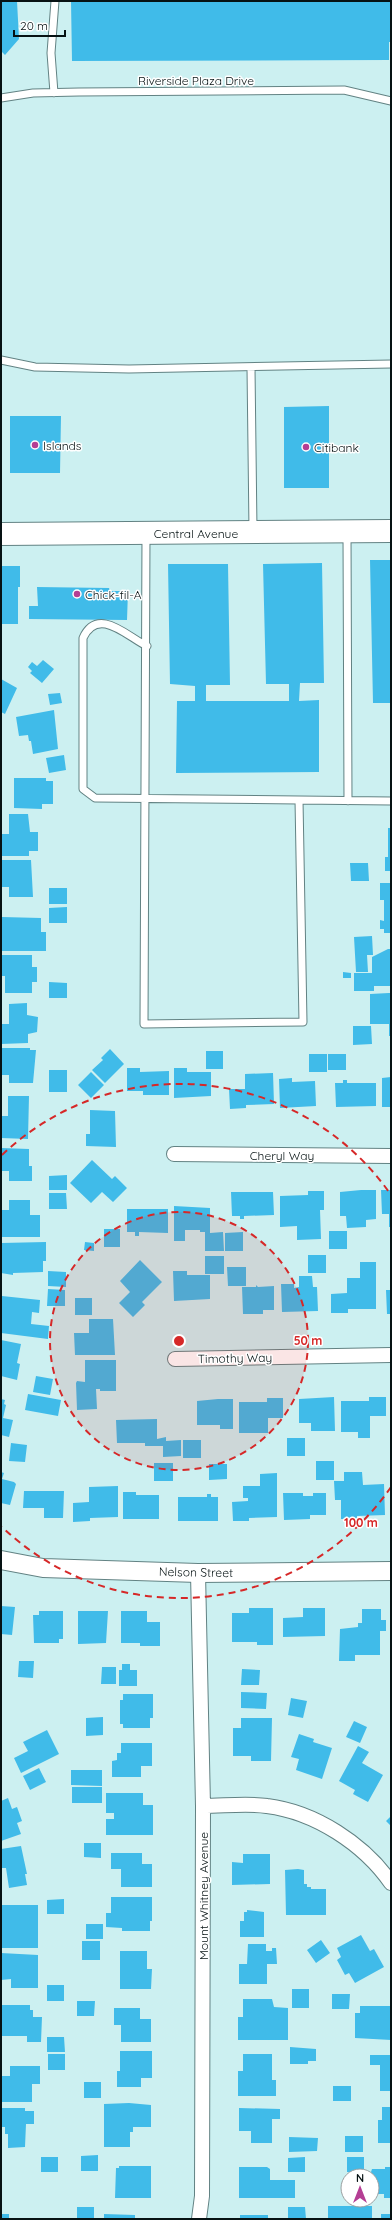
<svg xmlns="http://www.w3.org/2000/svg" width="392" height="2220" font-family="Quicksand,sans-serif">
<rect width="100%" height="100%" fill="#ccf0f1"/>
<path fill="#40bbe9" d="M1,1H17L19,39L5,55L1,51Z
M71,1H391V42H389V60L72,61Z
M329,406V488H284V407Z
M10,416H61L60,473H10Z
M370,560H391V703H373Z
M322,563L324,683H300L299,701L319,700V772L176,773L177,701H195V686L170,684L168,564H228L230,685H206V701H289V684H266L263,564Z
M1,566H20V587H18V624H1Z
M37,587L109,588L110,591H128L127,620L29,619V606H38Z
M43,660L54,669L42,683L30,673L32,671L28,667L32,662L37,666Z
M1,679L17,688L5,714L1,712Z
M60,693L62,703L50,705L48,694Z
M54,710L58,749L33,754L31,741H29L28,735L19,736L16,717Z
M64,755L66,770L49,773L46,758Z
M14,778H46V781H53V804H42V809L14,808Z
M9,814H28L30,832H38V851H29V856H1V834H9Z
M388,828H391V871H385V857H388Z
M1,860H31L33,897H9V887H1Z
M350,863H368L369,881H351Z
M380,883H391V933H384V929H380V920L384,921V900H380Z
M49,888H67V904H49Z
M67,907V923H49V908Z
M2,917L41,918V932H46V951H1Z
M372,936L373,955H367L368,972H356L354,937Z
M388,949H391V986H374V991H354V973H372V957Z
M1,955H32V967H37V982H32V993H5V976H1Z
M343,972L351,973V978H343Z
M49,982L67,983V998H49Z
M389,993H391V1036H389V1024H370V994Z
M27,1003V1015L38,1017L37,1032L28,1034V1043L1,1044V1024H9V1004Z
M353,1026H371L372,1044L353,1045Z
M1,1048H30V1050H36L33,1083H9V1075H1Z
M110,1049L124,1064L105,1083L92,1070L103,1060L101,1058Z
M206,1051H223V1069H206Z
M309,1054H327V1072H309Z
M328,1054H346V1070H328Z
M127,1068H140V1072L169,1071V1095H143V1091H127Z
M174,1068H187V1072H211V1096L174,1098Z
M49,1070H67V1092H49Z
M91,1072L104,1085L91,1098L78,1085Z
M273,1073L274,1104L246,1105V1108L230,1109L229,1089H245V1074Z
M391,1077V1107H382V1078Z
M292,1078V1082L315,1081L316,1106L280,1108L279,1079Z
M343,1080H347V1083H376V1106L336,1107L335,1083H343Z
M8,1096H29L28,1139L1,1138V1116H8Z
M90,1110L115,1111L116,1147L86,1146V1134H90Z
M1,1148L29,1149V1166H32V1181H9V1171H1Z
M92,1160L112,1179L115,1176L127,1188L113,1202L102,1192L91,1203L70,1183Z
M67,1175V1190H49V1176Z
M361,1190H376V1219L366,1220V1227L347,1228L346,1216H340V1192Z
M381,1190H391V1227H389V1214H382Z
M308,1191H324V1210H320L321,1239L297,1240V1226L280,1227V1196L308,1195Z
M231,1192H273L274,1215L244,1216V1219H240V1216H232Z
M49,1193H66L67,1209H49Z
M9,1200H30V1215H40V1237H1V1210H9Z
M174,1206L210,1208V1233L223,1232L224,1251H205V1232H200V1230H185V1241H174Z
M127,1209H168V1233L139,1232V1236H135V1232H127Z
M104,1229H120V1247H104Z
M329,1231H347V1249H329Z
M243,1232V1251H225V1233Z
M46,1242V1261H43V1272L13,1273V1275L1,1273V1243Z
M85,1242L94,1243V1251L84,1250Z
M308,1255H326V1273H308Z
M205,1256H224V1274H205Z
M140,1260L162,1282L142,1302L145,1305L133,1317L119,1303L130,1292L120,1281Z
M360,1262H376V1309H348V1313H331V1294L347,1293V1278H360Z
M227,1267H246V1286H228Z
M48,1271L66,1272V1287L48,1286Z
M173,1271H187V1275H210V1299L174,1301Z
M299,1276H312L313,1287H317L318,1311L282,1312L281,1284H294V1288L299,1287Z
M256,1285L258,1287L274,1286V1310H263V1314H243L242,1287H256Z
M48,1289L65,1290V1306H47Z
M386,1290H391V1314H387Z
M2,1296L40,1300L39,1313L32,1312L31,1324L49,1326L48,1339L1,1333Z
M75,1298H92V1315H75Z
M89,1319H113L115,1355H75L74,1333H89Z
M1,1340L21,1344L17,1363L20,1364L17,1380L1,1376Z
M85,1360H116V1391H100V1389H96L97,1409L77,1410L76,1383L77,1381L85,1382Z
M36,1376L53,1379L50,1395L33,1392Z
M28,1394L61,1400L58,1416L25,1410Z
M334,1397L335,1431H311V1423H299V1399Z
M369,1397H386V1416H370V1438H358V1432H341V1401H369Z
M267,1398H283V1418H268V1433H239V1402H267Z
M1,1399L5,1400L4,1404L6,1405L3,1418L13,1420L9,1437L1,1435Z
M218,1399H233V1429H220V1425H197V1401Z
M157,1419V1439L166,1437V1441L181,1440V1456L163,1457V1446H145V1443H117L116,1420Z
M287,1438H305V1456H287Z
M183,1440H201V1458H183Z
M11,1443L27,1445L25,1462L9,1461Z
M316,1461H334V1480H316Z
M154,1463H173V1481H154Z
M209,1464H227V1479L209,1480Z
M1,1472L4,1473L2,1479L14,1482L16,1484L10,1505L1,1503Z
M344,1472H362L363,1485L384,1484L385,1515L357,1516V1519H341V1500H335L334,1481H344Z
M277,1473V1517L249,1518V1521H233L232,1502L248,1501V1498H243V1486H260V1474Z
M118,1486V1517L90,1518V1521L73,1522V1503L89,1502V1487Z
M24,1491H64L63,1518H44V1508H23Z
M123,1492H136V1495H159V1519H123Z
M283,1493H303V1496H313V1493H326V1515H310V1519L284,1520Z
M207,1494H211V1497H218V1521H178V1497H207Z
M1,1606L15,1607L12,1635L1,1634Z
M249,1608H273V1645H257V1642H232V1613H249Z
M303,1608H325V1636L283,1637V1618L303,1617Z
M362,1609H381V1620H386V1631H380V1655H355V1661H339L340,1629L358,1627V1623H362Z
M39,1611H63V1639H59V1643H34L33,1615H39Z
M78,1611H108L106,1643L78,1644Z
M121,1611H147V1622H160V1646H140V1643H121Z
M19,1661H34L33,1678L18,1677Z
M122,1664H130V1670H137V1686H119V1670H122Z
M102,1667H116V1684H101Z
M242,1669L260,1670L259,1685H241Z
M241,1692L267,1693L266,1709L241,1708Z
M123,1694H153V1718H150V1728H123V1724H120V1700H123Z
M291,1698L307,1701L303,1718L288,1715Z
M103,1717V1735L86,1736V1718Z
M241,1718H272L271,1761H251V1756H233V1728H241Z
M354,1721L367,1727L360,1743L346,1737Z
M47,1730L59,1754L21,1773L14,1758L28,1751L23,1742Z
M299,1734L314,1739L313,1742L332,1748L322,1779L296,1770L299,1759L291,1757Z
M121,1743H152V1766H141V1777H112V1761L117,1760V1753H121Z
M358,1746L369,1752L362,1763L383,1775L368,1802L353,1794L355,1790L339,1781Z
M39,1768L46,1782L30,1790L23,1776Z
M71,1770H102V1786L71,1785Z
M72,1787H102V1803H72Z
M106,1793H143V1805H153V1835H106V1819H114V1813H106Z
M8,1798L12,1809L17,1807L22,1821L17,1823L21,1834L1,1841V1801Z
M391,1816V1826L386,1821Z
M84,1843H101V1858L84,1857Z
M21,1846L27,1874H25L27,1885L9,1888L6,1868H1V1849Z
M111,1853H142V1864H152V1887H121V1869H111Z
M243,1854H270V1884L232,1885V1862L243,1863Z
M298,1869L304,1870V1884H307V1887H311V1889H326V1915H286L285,1870Z
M111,1897H152V1921H150V1931H122V1928L106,1927V1913H111Z
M64,1899V1914H47V1900Z
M2,1905H38V1948H2Z
M247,1910L264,1912V1937H240V1921H244V1912H247Z
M86,1924H103V1939H86Z
M361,1935L370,1951L374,1949L384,1967L355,1983L349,1973L345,1975L337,1960L341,1957L337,1948Z
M321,1940L330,1953L316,1963L307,1950Z
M82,1941H100V1960H82Z
M248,1944H266V1951H272V1948H276L277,1964H267V1984H239V1964H247Z
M120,1951H147V1969H152L151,1989H120Z
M1,1953L38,1955V1988H11V1979L1,1980Z
M47,1985H64V2001H47Z
M292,1989H309V2008H292Z
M332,1994H350L349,2009H332Z
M243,1999H272L274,2007L288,2008V2040H238V2017H243Z
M77,2001H95L94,2016H77Z
M2,2005H30V2010H33V2017H42L41,2042H27V2036H2Z
M360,2006H391V2040L355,2038V2013H360Z
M114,2008H140V2019H151V2042H121V2025H114Z
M47,2037H64L65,2052H47Z
M290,2047L316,2049V2061H308V2064H290Z
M120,2051H152V2078H141V2087H117V2071H120Z
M48,2054H65V2070H48Z
M243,2054H272V2080H276V2096H238V2071H243Z
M370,2055H391V2091H380V2065H370Z
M10,2066H40V2084H32V2102H1V2076H10Z
M84,2082H101V2098H84Z
M333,2086H351V2101H333Z
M129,2103L151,2105V2127H133V2132H130V2147H104V2104Z
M382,2107H391V2143H378V2120H382Z
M1,2108H25V2111H34V2124H26L25,2147L8,2148V2134H5V2127H1Z
M239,2108L280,2109V2119H272V2143H251V2131H239Z
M345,2136H363V2152H345Z
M289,2137L318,2138L317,2151L289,2152Z
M98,2155V2171H81V2156Z
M41,2157H58V2172H41Z
M305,2157V2172H288V2158Z
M347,2157H364V2173L347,2172Z
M119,2166H151V2198H115L116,2168H119Z
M239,2167H267L270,2169V2180H295V2198H239Z
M385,2167H391V2198H384V2194H372V2176H366V2172H371L372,2169H385Z
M328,2206H372V2219H328Z
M77,2207H94V2219H77Z
M288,2207H305L306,2219H288Z
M1,2214H9V2219H1Z
M104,2214L135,2215V2219H104Z
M381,2214H391V2219H381Z
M240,2215H268V2219H240Z"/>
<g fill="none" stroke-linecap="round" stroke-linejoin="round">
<g stroke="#628283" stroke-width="9">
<path id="service" d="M54,93L51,53L55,1
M1,98L33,93L79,92L344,90L391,101
M1,360L35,367L129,369L391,364
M251,368L253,530
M347,534L348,801
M146,535L144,1024L303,1022L299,800L391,801
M147,646C129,638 98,605 83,638V789L95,798L299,800"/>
</g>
<g stroke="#628283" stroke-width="16">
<path id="minor" d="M174,1154L391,1156
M175,1359L391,1355
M198,1573L203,1806L202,2196L199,2219
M203,1806C224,1806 247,1803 267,1806C315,1812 364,1844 391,1883"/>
</g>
<g stroke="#628283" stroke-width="20">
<path id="tertiary" d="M1,1560L43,1568L198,1573L391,1571"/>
</g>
<g stroke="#628283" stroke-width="24">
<path id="primary" d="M1,534L391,531"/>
</g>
<use href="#service" stroke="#fff" stroke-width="7"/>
<use href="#minor" stroke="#fff" stroke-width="14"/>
<use href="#tertiary" stroke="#fff" stroke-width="18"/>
<use href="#primary" stroke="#fff" stroke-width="22"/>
</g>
<circle cx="179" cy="1341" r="129" fill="#d62828" fill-opacity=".12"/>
<g fill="none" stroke="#d62828" stroke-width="2" stroke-dasharray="7 5">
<circle cx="179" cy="1341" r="129"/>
<path d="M391 1487A257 257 0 0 1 2 1527M2 1155A257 257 0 0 1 391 1195"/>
</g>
<g fill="#b53e94" stroke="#fff" stroke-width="1.5">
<circle cx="35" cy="445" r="4"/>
<circle cx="306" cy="447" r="4"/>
<circle cx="77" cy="594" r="4"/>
</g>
<g text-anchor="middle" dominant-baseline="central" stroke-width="3" stroke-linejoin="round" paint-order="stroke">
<g font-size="12" fill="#061213" stroke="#fff">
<text x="196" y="80">Riverside Plaza Drive</text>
<text x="196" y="533">Central Avenue</text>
<text x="282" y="1155">Cheryl Way</text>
<text transform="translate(235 1358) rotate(-1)">Timothy Way</text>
<text transform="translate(196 1572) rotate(1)">Nelson Street</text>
<text transform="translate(203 1896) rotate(-90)">Mount Whitney Avenue</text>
</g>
<g font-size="12" fill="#061213" stroke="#fff" text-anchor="start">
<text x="43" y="445">Islands</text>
<text x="314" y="447">Citibank</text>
<text x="85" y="594">Chick-fil-A</text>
</g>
</g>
<circle cx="179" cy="1341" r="6" fill="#d62828" stroke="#fff" stroke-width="2"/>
<g font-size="12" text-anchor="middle" font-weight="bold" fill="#d62828" stroke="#fff" stroke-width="3" stroke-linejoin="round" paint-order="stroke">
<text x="308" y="1345">50 m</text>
<text x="361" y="1527">100 m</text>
</g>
<rect width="392" height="2220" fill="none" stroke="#061213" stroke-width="4"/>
<g transform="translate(360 2188)"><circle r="19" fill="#ffffff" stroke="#9ba0a1"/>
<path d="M0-3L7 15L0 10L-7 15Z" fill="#b53e94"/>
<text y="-6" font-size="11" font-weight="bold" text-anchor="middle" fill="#061213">N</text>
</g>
<path d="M14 30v6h51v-6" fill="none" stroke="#061213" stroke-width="2"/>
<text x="20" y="30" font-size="12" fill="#061213" stroke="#ffffff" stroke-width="3" paint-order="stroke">20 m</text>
</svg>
